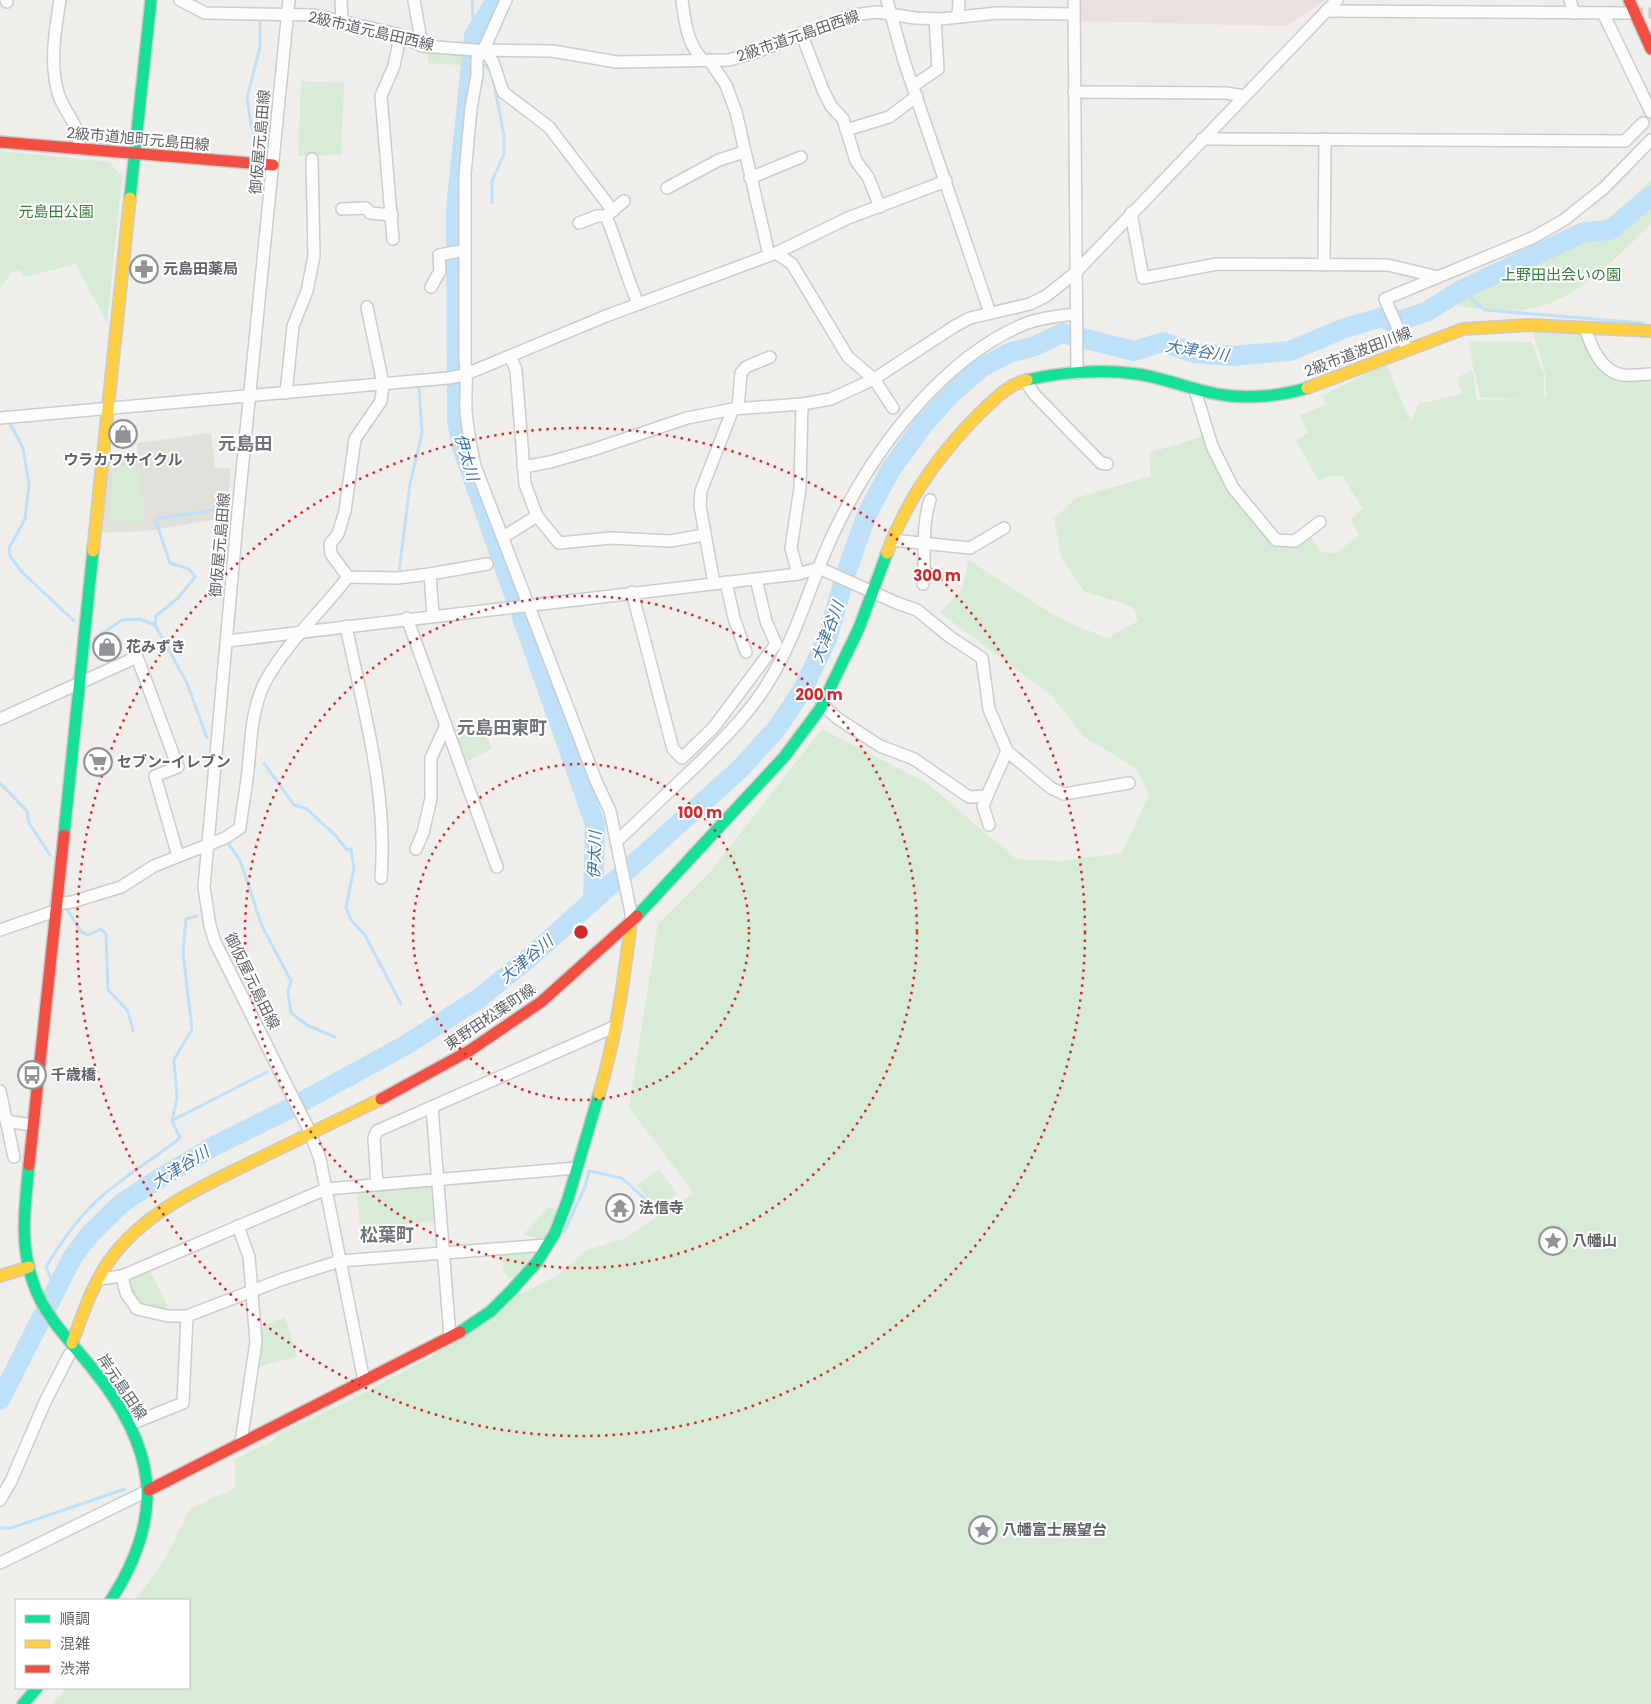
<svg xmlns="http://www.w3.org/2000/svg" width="1651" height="1704" viewBox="0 0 1651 1704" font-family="Poppins,'Noto Sans JP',sans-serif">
	<rect width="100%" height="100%" fill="#efeeea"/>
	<path fill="#e2e0da" d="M 211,433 L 215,468 L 231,468 L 226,518 L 147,531 L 101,533 L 110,455 L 137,458 L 138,443 Z"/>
	<path fill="#eae0de" d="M 1080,0 L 1325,0 L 1286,26 L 1080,21 Z"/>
	<g fill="#d8ebd6">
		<path d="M 427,48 L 464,50 L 461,65 L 428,63 Z"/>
		<path d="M 301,81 L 344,83 L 341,155 L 298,156 Z"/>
		<path d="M 0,151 L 109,162 L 122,177 L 107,323 L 76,264 L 25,277 L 20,270 L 11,273 L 0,288 Z"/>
		<path d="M 1651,180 L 1651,224 C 1615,258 1574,305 1522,310 C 1501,312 1477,308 1456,306 L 1455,299 L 1546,261 L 1598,230 Z"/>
		<path d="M 1584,330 L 1605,371 L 1621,377 L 1651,381 L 1651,1704 L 52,1704 L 67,1688 L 189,1688 L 189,1600 L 136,1600 L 168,1554 L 190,1509 L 235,1488 L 235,1459 L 271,1442 L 280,1433 L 349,1401 L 429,1358 L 513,1298 L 558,1275 L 587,1250 L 623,1239 L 694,1193 L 629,1108 L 658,924 L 710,872 L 822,729 L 927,783 L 1016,859 L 1060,861 L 1122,853 L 1149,795 L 1137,769 L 1083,736 L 1051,695 L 940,613 L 963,589 L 968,560 L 1062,620 L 1107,638 L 1138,621 L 1133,607 L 1084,591 L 1061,557 L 1054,519 L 1076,498 L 1151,476 L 1149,453 L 1207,435 L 1216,460 L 1275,544 L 1310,536 L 1321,552 L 1336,553 L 1359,536 L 1351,519 L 1363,509 L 1342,476 L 1330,476 L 1318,480 L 1296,440 L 1309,432 L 1299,416 L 1326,404 L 1322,396 L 1386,364 L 1410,420 L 1385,431 L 1412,421 L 1418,404 L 1462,394 L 1457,378 L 1472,369 L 1477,400 L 1528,399 L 1480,397 L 1468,341 L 1531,342 L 1544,375 L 1544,398 L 1546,398 L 1546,377 L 1533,333 Z"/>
		<path d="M 114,464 L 140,469 L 144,522 L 108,520 Z"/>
		<path d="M 482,720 L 492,749 L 466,762 L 454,729 Z"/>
		<path d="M 659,1169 L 677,1194 L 656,1209 L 637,1185 Z"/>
		<path d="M 434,1187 L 436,1221 L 360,1228 L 357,1191 Z"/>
		<path d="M 548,1208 L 556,1209 L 551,1227 L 544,1239 L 523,1235 Z"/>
		<path d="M 534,1249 L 529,1260 L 510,1280 L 504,1272 L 500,1251 Z"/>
		<path d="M 149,1269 L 168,1306 L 163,1309 L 140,1305 L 127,1282 Z"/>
		<path d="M 285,1317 L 297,1356 L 255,1368 L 259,1327 Z"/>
	</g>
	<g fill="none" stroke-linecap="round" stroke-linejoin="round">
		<g stroke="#bfe0f9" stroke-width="3">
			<path d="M 472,0 L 474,36"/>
			<path d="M 260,22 L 260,47 L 247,98 L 251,125 L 263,154"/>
			<path d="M 480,61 L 490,70"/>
			<path d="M 492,203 L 492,181 L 504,154 L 504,136 L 494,83"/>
			<path d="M 1461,290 L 1485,310 L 1643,323"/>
			<path d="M 8,420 L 23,448 L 29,485 L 25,519 L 9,548 L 10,556 L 22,572 L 74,621"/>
			<path d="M 399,572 L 410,484 L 422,433 L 419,388"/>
			<path d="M 155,625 L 156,616 L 178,598 L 195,577 L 189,569 L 170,563 L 155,519 L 229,508"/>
			<path d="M 94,639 L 122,620 L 140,619 L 155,625 L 187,683 L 207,738"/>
			<path d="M 264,763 L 294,805 L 307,809 L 336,836 L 347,850 L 351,849 L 354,868 L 346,907 L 351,920 L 365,935 L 401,1004"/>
			<path d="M 0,783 L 27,811 L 29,823 L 50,855"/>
			<path d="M 227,842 L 240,860 L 262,926 L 291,981 L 288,991 L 291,1013 L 307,1025 L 335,1037"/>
			<path d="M 68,911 L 81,932 L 88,935 L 101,929 L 106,934 L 108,990 L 128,1011 L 133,1031"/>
			<path d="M 173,1120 L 267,1072"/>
			<path d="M 564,1232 L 585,1187 L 589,1171 L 622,1178 L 656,1209"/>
			<path d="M 55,1287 L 46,1267 C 61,1242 78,1217 100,1198 C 125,1175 154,1159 180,1138 L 172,1121 L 177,1098 L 174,1060 L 192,1029 L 183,953 L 186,919 L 197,916"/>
			<path d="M 0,1528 L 11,1528 L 125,1489"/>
		</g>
		<g stroke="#bfe0f9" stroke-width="20">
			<path d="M 496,0 L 474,36 L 456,209 L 457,422 L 463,450 L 595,824 L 593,900"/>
			<path d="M 0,1400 L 72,1258 L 90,1234 L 122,1203 L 155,1181 L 214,1146 L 287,1110 L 404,1046 L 478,999 L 530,957 L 741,768 L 777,728 L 802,691 L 827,639 L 847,570 L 867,514 L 891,469 L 923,425 L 950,395 L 981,368 L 1009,353 L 1035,346 L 1062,333 L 1134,351 L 1163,342 L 1194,353 L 1232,356 L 1290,351 L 1345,328 L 1383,317 L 1392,323 L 1426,312 L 1461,290 L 1584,232 L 1610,230 L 1651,196"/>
		</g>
		<path stroke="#cbcbca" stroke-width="11" stroke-dasharray="11 5.5" stroke-linecap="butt" d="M 1632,13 L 1651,13"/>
		<defs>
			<g id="street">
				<path d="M 6,0 L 7,2"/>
				<path d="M 60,0 C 55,31 49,66 59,96 C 67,117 80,124 79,149"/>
				<path d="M 180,0 L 205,13 L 314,15 L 397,34 L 422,46 L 476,50 L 552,51 L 617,62 L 729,60 L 759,51 L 852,15 L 877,12 L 915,18 L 941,19 L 997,13 L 1074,14"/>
				<path d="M 289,0 L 238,511 L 204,887 L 210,926 L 215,942 L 310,1132 L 320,1159 L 364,1381"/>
				<path d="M 341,0 L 342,21"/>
				<path d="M 414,0 L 422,46"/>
				<path d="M 506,0 L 484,49 L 477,59 L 477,75 L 471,108 L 465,174 L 465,362 C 468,379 465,394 466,410 C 467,429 471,447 475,466 L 596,781 L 610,811 L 631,913 L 631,922"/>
				<path d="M 682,0 C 685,22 687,44 703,60"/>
				<path d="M 887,0 L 904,61 L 990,313"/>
				<path d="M 1074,0 L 1077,373"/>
				<path d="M 1570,0 L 1574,13"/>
				<path d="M 1326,11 L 1628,13"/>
				<path d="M 1603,13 L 1651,112"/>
				<path d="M 958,17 L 959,0"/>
				<path d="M 801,33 L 823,90 L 831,106 L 843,119 L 856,161 L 868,177 L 880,207"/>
				<path d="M 484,49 L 493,62 L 503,92 L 549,127 L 613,211"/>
				<path d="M 709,60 L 726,85 L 736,112 L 769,255"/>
				<path d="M 913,86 L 938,69 L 935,19"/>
				<path d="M 1074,92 L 1226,93 L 1244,96"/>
				<path d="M 846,130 L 889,117 L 917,96"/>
				<path d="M 1202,139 L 1625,141 L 1643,123"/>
				<path d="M 750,178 L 801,157"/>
				<path d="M 667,188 L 719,160 L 744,152"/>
				<path d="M 624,201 L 606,216 C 618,245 626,275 638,304"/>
				<path d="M 342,209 L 366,208 L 370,213 L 392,215"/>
				<path d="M 1131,213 L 1143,278 L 1217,264 L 1388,265 L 1438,277"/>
				<path d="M 579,223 L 597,216 L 606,216"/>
				<path d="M 393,239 L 381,96 L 394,66 L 400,36"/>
				<path d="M 776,253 L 792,264 L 848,357 L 874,379 L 893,408"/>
				<path d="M 1324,265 L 1325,139"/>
				<path d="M 431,287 L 440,271 L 439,255 L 465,250"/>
				<path d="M 367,307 L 383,384 L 381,401 L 355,439 L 345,511 L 338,534 L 330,544 L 331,554 L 348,577 L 397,578 L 430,574 L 433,615"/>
				<path d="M 1585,328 C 1591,346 1601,372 1623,375 C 1632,376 1642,374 1651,374"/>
				<path d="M 1407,349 L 1385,299 L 1532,238 L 1564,220 L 1604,188 L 1651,140"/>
				<path d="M 510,356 L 516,370 L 525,484 L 537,516 L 559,543 L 611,538 L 670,541 L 704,535"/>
				<path d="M 1025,381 L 1035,395 L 1101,463 L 1107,464"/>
				<path d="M 1195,390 L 1212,446 L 1233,488 L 1276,540 L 1295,541 L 1320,522"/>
				<path d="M 286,393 L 293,326 L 307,291 L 314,256 L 312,159"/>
				<path d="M 738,408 L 741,373 L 746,367 L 770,357"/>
				<path d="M 0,418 L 448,378 L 464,375 L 606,316 L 776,253 L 848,218 L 946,181"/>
				<path d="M 523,467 L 550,462 L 592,450 L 687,418 L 733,409 L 802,404 L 831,399 L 874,379 L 955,326 L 970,318 L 1030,304 L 1046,296 L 1075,273 L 1337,0"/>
				<path d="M 503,537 L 537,516"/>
				<path d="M 892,540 L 970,548 L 1004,528"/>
				<path d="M 430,574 L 487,564"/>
				<path d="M 798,574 L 791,548 L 800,488 L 802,404"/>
				<path d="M 726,582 L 734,618 L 746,652"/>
				<path d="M 714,583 L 700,506 L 701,491 L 733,409"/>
				<path d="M 923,584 C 926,555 921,528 930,500"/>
				<path d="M 632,592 L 673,749 L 682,758 L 714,727 L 776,644 L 766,621 L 756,579"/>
				<path d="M 407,618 L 497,867"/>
				<path d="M 346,626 C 363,708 388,793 381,878"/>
				<path d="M 227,641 L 798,574 L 819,568 L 897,603 L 917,610 L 950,637 L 982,658 L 989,709 L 1007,751 L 1051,788 L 1064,794 L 1129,783"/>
				<path d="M 822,704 L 837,718 L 880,746 L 914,759 L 969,797 L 987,796 L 1007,751"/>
				<path d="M 0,719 L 137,657 L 178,767 L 155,776 L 178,856"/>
				<path d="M 987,796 L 983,806 L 989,825"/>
				<path d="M 616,842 C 643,816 671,790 698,764 C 724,738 750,713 769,681 C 800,631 812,574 839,522 C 877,445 945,356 1027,323 C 1043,317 1059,316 1075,314"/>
				<path d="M 416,849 L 423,833 L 431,798 L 431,758 L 446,725"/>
				<path d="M 56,904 L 72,902 L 121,887 L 154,866 L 225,838 L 240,828 C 242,809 246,790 248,771 C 251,741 251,710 265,682 C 287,642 321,612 348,577"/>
				<path d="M 0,930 L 55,911"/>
				<path d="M 0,1091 L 14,1157"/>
				<path d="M 432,1107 L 450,1337"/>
				<path d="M 6,1121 L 32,1125"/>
				<path d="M 377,1185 L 374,1138 L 377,1131 L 616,1026"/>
				<path d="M 238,1226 L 249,1257 L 256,1342 L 241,1442"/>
				<path d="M 122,1276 L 326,1189 L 577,1168"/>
				<path d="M 99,1279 L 122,1276 L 126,1293 L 137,1309 L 168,1316 L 187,1316 L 283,1279 L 340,1261 L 547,1245"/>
				<path d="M 131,1424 L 183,1403 L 187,1316"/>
				<path d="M 0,1500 L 11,1481 L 45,1402 L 69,1355"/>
				<path d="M 0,1563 L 149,1490"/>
			</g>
			<g id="fast">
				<path d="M 130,198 L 151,0"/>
				<path d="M 1027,380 C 1061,372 1103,369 1137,374 C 1166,378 1194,391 1223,395 C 1249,399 1282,396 1307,388"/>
				<path d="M 64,835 L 93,551"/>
				<path d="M 637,916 L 785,756 L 820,709 L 859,628 L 887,553"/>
				<path d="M 29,1165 C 25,1206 19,1245 34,1285 C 45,1317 71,1342 92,1368 C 156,1447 167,1513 111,1600"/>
				<path d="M 460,1332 L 491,1311 L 511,1291 L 537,1262 L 555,1233 L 568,1199 L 599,1094"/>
				<path d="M 23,1704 L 37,1688"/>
			</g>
			<g id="slow">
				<path d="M 1307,388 L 1463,329 L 1529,325 L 1651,331"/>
				<path d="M 93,551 L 130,198"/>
				<path d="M 887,553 C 907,498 939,454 980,413 C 995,399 1007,385 1027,380"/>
				<path d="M 599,1094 C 616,1037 624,980 631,922"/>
				<path d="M 0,1276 L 29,1267"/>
				<path d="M 72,1343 C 83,1314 93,1282 112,1257 C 148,1209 206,1185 258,1159 C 299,1139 340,1119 381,1099"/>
			</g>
			<g id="jam">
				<path d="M 1629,0 L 1651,49"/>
				<path d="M 0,142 L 273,165"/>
				<path d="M 381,1099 L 469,1051 L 541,1002 L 637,916"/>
				<path d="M 29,1165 L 64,835"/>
				<path d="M 149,1490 L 460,1332"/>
			</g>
		</defs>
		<use href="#street" stroke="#cbcccc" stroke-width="14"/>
		<use href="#fast" stroke="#cacacb" stroke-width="14"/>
		<use href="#slow" stroke="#cacacb" stroke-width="14"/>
		<use href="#jam" stroke="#cacacb" stroke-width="14"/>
		<use href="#street" stroke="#fdfcfc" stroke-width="11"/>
		<use href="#fast" stroke="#16e098" stroke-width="11"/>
		<use href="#slow" stroke="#ffcf43" stroke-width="11"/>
		<use href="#jam" stroke="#f24e42" stroke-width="11"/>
	</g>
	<g fill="none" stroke="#d62828" stroke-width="2.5" stroke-dasharray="2.5 5">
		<circle cx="581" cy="932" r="168"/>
		<circle cx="581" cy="932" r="336"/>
		<circle cx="581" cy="932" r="504"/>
	</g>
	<defs>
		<symbol id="pharmacy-ring" viewBox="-11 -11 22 22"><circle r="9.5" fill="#fff" stroke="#919496" stroke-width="1.5"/><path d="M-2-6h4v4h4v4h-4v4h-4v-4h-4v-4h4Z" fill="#919496"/></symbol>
		<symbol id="shop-ring" viewBox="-11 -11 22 22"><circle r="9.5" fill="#fff" stroke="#919496" stroke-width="1.5"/><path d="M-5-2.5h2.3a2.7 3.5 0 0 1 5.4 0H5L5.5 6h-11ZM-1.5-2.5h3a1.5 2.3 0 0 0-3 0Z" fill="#919496"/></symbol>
		<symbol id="supermarket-ring" viewBox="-11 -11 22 22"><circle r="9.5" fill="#fff" stroke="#919496" stroke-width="1.5"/><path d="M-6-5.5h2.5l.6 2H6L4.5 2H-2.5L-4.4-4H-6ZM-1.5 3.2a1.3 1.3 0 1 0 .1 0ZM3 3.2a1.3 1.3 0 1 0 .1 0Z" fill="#919496"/></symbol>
		<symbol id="bus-ring" viewBox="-11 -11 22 22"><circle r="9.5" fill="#fff" stroke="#919496" stroke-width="1.5"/><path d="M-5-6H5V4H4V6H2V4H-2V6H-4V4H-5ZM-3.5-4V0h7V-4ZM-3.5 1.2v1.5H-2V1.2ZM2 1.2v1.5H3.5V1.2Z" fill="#919496"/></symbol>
		<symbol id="temple-ring" viewBox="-11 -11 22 22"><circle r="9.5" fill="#fff" stroke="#919496" stroke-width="1.5"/><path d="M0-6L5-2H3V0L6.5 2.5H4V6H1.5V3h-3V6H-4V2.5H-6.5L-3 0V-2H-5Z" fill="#919496"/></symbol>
		<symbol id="sight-ring" viewBox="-11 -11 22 22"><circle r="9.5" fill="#fff" stroke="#919496" stroke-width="1.5"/><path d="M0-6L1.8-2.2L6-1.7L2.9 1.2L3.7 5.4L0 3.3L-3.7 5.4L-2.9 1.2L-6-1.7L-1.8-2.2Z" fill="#919496"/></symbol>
	</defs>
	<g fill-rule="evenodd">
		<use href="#pharmacy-ring" x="128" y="253" width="32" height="32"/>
		<use href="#shop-ring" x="107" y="418" width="32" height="32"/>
		<use href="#shop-ring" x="91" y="631" width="32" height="32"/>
		<use href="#supermarket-ring" x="82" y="746" width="32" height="32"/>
		<use href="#bus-ring" x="16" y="1059" width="32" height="32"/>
		<use href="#temple-ring" x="604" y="1192" width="32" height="32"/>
		<use href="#sight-ring" x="1537" y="1225" width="32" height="32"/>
		<use href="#sight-ring" x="967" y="1514" width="32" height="32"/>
	</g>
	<g text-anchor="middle" stroke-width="4" stroke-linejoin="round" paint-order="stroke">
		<g font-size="15" fill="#5f6368" stroke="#fff">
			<text transform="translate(371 31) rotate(13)" y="5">2級市道元島田西線</text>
			<text transform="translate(798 36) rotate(-19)" y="5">2級市道元島田西線</text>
			<text transform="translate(138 139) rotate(5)" y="5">2級市道旭町元島田線</text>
			<text transform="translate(260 142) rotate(-85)" y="5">御仮屋元島田線</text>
			<text transform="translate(1358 352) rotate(-21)" y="5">2級市道波田川線</text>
			<text transform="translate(220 545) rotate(-85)" y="5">御仮屋元島田線</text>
			<text transform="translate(252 981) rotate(64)" y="5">御仮屋元島田線</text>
			<text transform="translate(490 1017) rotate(-34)" y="5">東野田松葉町線</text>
			<text transform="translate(122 1387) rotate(56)" y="5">岸元島田線</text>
		</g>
		<g font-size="15" fill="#348238" stroke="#fff">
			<text x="56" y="217">元島田公園</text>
			<text x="1561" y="280">上野田出会いの園</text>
		</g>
		<g font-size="15" font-weight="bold" fill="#5f6368" stroke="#fff" text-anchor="start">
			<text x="163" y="274">元島田薬局</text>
			<text x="123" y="465" text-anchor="middle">ウラカワサイクル</text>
			<text x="126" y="652">花みずき</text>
			<text x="117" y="767">セブン-イレブン</text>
			<text x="51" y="1080">千歳橋</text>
			<text x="639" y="1213">法信寺</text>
			<text x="1572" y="1246">八幡山</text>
			<text x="1002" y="1535">八幡富士展望台</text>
		</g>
		<g font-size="16" font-style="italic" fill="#4174aa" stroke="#fff">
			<text transform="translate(1197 350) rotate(9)" y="6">大津谷川</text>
			<text transform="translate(467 457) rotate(73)" y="6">伊太川</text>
			<text transform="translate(827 632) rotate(-69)" y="6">大津谷川</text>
			<text transform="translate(594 855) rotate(-88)" y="6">伊太川</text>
			<text transform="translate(526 959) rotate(-40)" y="6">大津谷川</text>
			<text transform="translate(180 1167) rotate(-32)" y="6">大津谷川</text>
		</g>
		<g font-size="18" font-weight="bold" fill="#70757a" stroke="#fff">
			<text x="245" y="450">元島田</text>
			<text x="502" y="734">元島田東町</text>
			<text x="387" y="1241">松葉町</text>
		</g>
	</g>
	<circle cx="581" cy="932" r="8" fill="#d62828" stroke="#fff" stroke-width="2.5"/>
	<g font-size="15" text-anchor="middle" font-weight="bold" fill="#d62828" stroke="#fff" stroke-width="4" stroke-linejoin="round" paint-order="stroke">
		<text x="937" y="581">300 m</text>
		<text x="819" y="700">200 m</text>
		<text x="700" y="818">100 m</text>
	</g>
	<rect x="15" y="1599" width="175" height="90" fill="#ffffff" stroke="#bfc1c3"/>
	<rect x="25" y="1615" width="25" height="8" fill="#16e098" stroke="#bfc1c3"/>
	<text x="60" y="1624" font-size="15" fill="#5f6368">順調</text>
	<rect x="25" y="1640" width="25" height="8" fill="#ffcf43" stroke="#bfc1c3"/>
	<text x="60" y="1649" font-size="15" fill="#5f6368">混雑</text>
	<rect x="25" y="1665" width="25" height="8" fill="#f24e42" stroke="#bfc1c3"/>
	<text x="60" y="1674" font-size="15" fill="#5f6368">渋滞</text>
</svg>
